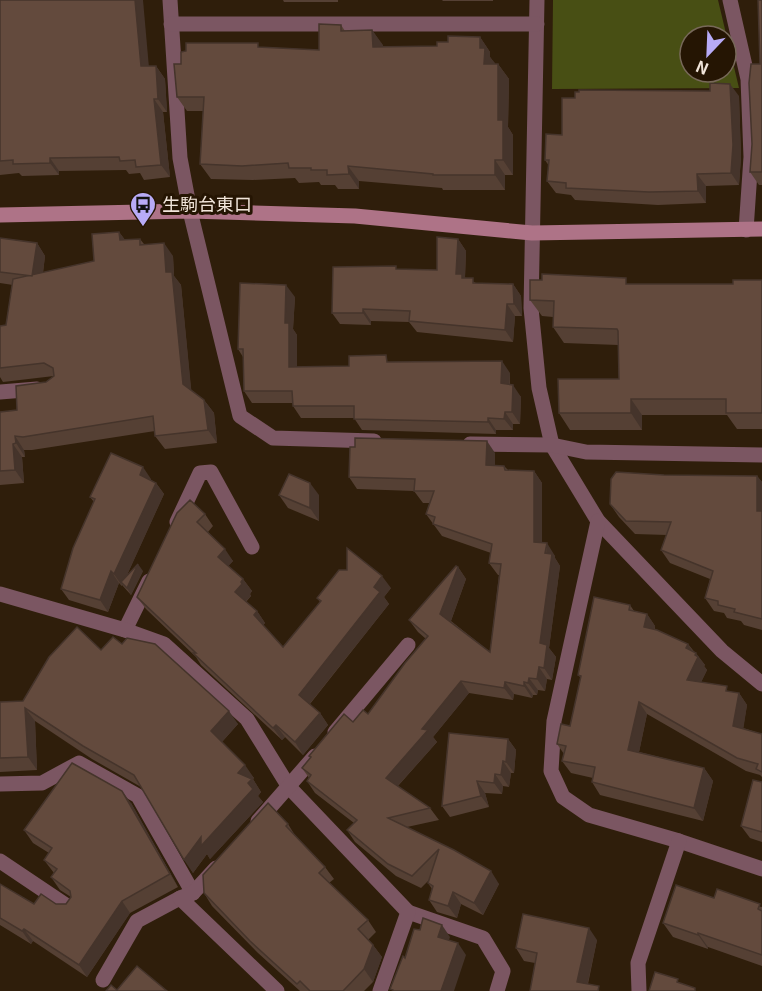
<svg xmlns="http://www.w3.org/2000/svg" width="762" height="991" viewBox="0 0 762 991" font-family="Georgia,'Noto Sans JP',serif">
	<rect width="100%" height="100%" fill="#2f1e0b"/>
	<path fill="#484f14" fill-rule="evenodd" d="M 553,0 L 718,0 L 739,88 L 552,89 ZM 690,36 L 726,36 L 726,72 L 690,72 Z"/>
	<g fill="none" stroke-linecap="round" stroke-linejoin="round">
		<g stroke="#7b5662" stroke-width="15">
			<path d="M 0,392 L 37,389"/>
			<path d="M 177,522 L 200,473 L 211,472 L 252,547"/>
			<path d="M 125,630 L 149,581"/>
			<path d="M 0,784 L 42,783 L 79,763 L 138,796 L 193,893"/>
			<path d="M 0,861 L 70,908"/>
			<path d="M 408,912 L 483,938 L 503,971 L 497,991"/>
			<path d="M 103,980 L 137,921 L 180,898"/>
		</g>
		<g stroke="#7b5662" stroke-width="15">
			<path d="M 170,0 L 180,158 L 190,211 L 240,416 L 273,438 L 374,441"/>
			<path d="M 537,0 L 531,308 L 539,388 L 552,445 L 598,521 L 722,651 L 762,684"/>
			<path d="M 730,0 L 748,79 L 751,157 L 746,230"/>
			<path d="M 171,24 L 537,24"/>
			<path d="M 470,444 L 552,445 L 586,452 L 762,455"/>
			<path d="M 598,521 L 554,721 L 551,771 L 563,797 L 589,815 L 679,841 L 762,869"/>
			<path d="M 0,594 L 125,630 L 164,644 L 247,719 L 289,787 L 408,912 L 380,991"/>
			<path d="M 335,732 L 408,645"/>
			<path d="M 258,821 L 315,756"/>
			<path d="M 216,868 L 193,893 L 180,898 L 277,991"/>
			<path d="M 639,991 L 638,963 L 679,841"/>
		</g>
		<path stroke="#ae7387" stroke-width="15" d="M 0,215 L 190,211 L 355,216 L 532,233 L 762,229"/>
	</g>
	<g fill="#554034">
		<path d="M 0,0 L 149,66 L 156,66 L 165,79 L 167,112 L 163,112 L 170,177 L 144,180 L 140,173 L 129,174 L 126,170 L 59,171 L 59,175 L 22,176 L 19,173 L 0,175 Z"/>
		<path d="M 283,0 L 338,0 L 338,2 L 284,2 Z"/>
		<path d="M 442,0 L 493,0 L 493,1 L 443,1 Z"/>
		<path d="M 762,0 L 762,185 L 759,185 L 750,172 L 760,64 Z"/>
		<path d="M 341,25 L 345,31 L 372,30 L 383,46 L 437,46 L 448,42 L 480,37 L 490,52 L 490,57 L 495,64 L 498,64 L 509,79 L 508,127 L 513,135 L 513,175 L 505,175 L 505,190 L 443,190 L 442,188 L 359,181 L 359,189 L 338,189 L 335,185 L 321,185 L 319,182 L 299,183 L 295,178 L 253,180 L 211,179 L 200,164 L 203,111 L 187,111 L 177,97 L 181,64 L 261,47 L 319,50 Z"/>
		<path d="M 739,96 L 741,157 L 739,185 L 706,186 L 706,203 L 658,205 L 575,200 L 571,195 L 556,193 L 547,181 L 549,166 L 545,160 L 562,135 Z"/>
		<path d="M 119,232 L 125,240 L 140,239 L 144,244 L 173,256 L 174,276 L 181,285 L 191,390 L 204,400 L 214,413 L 217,443 L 165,449 L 155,436 L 155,431 L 32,450 L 24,450 L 25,457 L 22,457 L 24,483 L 0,485 L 0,412 L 17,410 L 54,376 L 3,382 L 0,377 L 0,326 L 6,325 L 13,285 L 0,283 L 0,238 L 37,243 L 45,256 L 43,273 L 94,261 Z"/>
		<path d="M 458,239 L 466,251 L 465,278 L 476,283 L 513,284 L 521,296 L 522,316 L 515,316 L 513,342 L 417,332 L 409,322 L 371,321 L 371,325 L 340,324 L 332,313 L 398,269 L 437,270 Z"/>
		<path d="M 762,280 L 762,429 L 737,429 L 727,415 L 642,415 L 642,430 L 570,430 L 559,413 L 619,379 L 618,345 L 564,343 L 553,327 L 553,317 L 542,316 L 530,300 L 630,284 L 733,284 Z"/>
		<path d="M 295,297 L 293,329 L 297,335 L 297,367 L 349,366 L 391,362 L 510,373 L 510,385 L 521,397 L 520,424 L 513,424 L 513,430 L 496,430 L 496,434 L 362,430 L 354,418 L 301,418 L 293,406 L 293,403 L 252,403 L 244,391 L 243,357 L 238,349 Z"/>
		<path d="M 495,453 L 495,466 L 504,466 L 508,470 L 534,471 L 542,483 L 542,543 L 555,556 L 555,558 L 560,566 L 549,648 L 556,657 L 552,680 L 547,679 L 545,691 L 538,690 L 537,695 L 533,695 L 532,698 L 514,694 L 513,700 L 469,693 L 433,737 L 437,742 L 398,786 L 430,808 L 439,820 L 407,827 L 499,884 L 483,915 L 461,904 L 457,918 L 437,912 L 429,900 L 432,889 L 428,883 L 430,879 L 421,888 L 396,876 L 355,842 L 347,830 L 354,823 L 315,793 L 307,781 L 309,778 L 302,768 L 353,722 L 368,714 L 426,639 L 418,632 L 409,620 L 458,567 L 466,579 L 451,621 L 490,652 L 499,575 L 498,575 L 489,563 L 491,553 L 442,536 L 426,514 L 430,503 L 423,503 L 414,491 L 357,489 L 349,477 Z"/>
		<path d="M 664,475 L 757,476 L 762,482 L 762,630 L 744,625 L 741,621 L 727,618 L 724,613 L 714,611 L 705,598 L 710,579 L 670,563 L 661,550 L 667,535 L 635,534 L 619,517 L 610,504 Z"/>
		<path d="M 151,479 L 151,480 L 156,483 L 164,494 L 126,577 L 143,571 L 131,595 L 122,585 L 122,586 L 119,583 L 108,612 L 69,600 L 61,589 L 94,502 L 90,497 Z"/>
		<path d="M 279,495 L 319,495 L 319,521 L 288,508 Z"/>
		<path d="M 177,513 L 205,514 L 213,526 L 208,532 L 233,561 L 228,566 L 243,579 L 252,591 L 250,594 L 251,596 L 246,602 L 257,611 L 265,623 L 263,625 L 283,647 L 320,602 L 317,598 L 391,588 L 384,597 L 389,604 L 310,704 L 320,713 L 328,725 L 303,755 L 285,737 L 282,740 L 201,665 L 196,657 L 146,609 L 137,597 Z"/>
		<path d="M 630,605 L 634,611 L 647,614 L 655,626 L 655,630 L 688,644 L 705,665 L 704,666 L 707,670 L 701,682 L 731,692 L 739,693 L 747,705 L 743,728 L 762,734 L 762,777 L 760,775 L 746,771 L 647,714 L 639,752 L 704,768 L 713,781 L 703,821 L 600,795 L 592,782 L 593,778 L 571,773 L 562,761 L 564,754 L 557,744 L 570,726 L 581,678 L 578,675 Z"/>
		<path d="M 122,644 L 238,724 L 222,742 L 254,778 L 253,779 L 261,792 L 258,796 L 263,802 L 210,859 L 207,854 L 193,873 L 141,787 L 92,759 L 35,721 L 37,770 L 0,772 L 0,702 L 23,701 L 101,650 Z"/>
		<path d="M 508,739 L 516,750 L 514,773 L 511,773 L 509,787 L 503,786 L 502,794 L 485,793 L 489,807 L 450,817 L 442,806 Z"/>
		<path d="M 762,782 L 762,842 L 750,838 L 741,826 Z"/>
		<path d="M 131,803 L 178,887 L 130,913 L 87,977 L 33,941 L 31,944 L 0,925 L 0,884 L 34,904 L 66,904 L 71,897 L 60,890 L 51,877 L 54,873 L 44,860 L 49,853 L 33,843 L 24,830 Z"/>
		<path d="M 288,824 L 296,837 L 325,867 L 334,879 L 329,883 L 368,920 L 376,932 L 368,940 L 373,945 L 382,957 L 373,982 L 364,991 L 300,991 L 258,953 L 212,906 L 204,893 Z"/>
		<path d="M 714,898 L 762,907 L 762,966 L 708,947 L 708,949 L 673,937 L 663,923 Z"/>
		<path d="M 597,940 L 588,984 L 602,991 L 535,963 L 524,961 L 516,948 Z"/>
	</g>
	<g fill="#45342b">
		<path d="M 135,0 L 143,0 L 150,79 L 141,66 Z"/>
		<path d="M 372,30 L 383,45 L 383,61 L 373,47 Z"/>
		<path d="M 480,37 L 490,52 L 490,57 L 495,63 L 494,78 L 484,64 L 480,48 Z"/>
		<path d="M 498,64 L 509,79 L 508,127 L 513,135 L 513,175 L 503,160 L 498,120 Z"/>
		<path d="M 156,66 L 165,79 L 167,112 L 158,99 Z"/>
		<path d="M 730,84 L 739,96 L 741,157 L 739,185 L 731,173 Z"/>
		<path d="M 154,99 L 163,112 L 170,177 L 161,165 Z"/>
		<path d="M 50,158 L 59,171 L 59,175 L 50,163 Z"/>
		<path d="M 495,160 L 505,175 L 505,190 L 495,175 Z"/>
		<path d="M 348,166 L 359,181 L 359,189 L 349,174 Z"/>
		<path d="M 697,174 L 706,186 L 706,203 L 698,191 Z"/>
		<path d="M 119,232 L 129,245 L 120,240 Z"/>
		<path d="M 458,239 L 466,251 L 465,277 L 470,286 L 456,274 Z"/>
		<path d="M 37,243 L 45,256 L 41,288 L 32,276 Z"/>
		<path d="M 164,243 L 173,256 L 174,276 L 181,285 L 192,397 L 183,384 L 166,272 Z"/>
		<path d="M 513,284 L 521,296 L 522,316 L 514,304 Z"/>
		<path d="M 286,285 L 295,297 L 293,329 L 297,335 L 297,379 L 289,367 L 285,323 Z"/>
		<path d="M 507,304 L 515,316 L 513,342 L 505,330 Z"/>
		<path d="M 363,309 L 371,321 L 371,325 L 363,313 Z"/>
		<path d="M 502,361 L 510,373 L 509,395 L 501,383 Z"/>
		<path d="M 513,385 L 521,397 L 520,424 L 512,412 Z"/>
		<path d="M 631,399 L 642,415 L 642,430 L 631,413 Z"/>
		<path d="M 204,400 L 214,413 L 217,443 L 208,430 Z"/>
		<path d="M 505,412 L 513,424 L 513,430 L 504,419 Z"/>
		<path d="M 488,418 L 496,430 L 496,434 L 488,422 Z"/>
		<path d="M 15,436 L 24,450 L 25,457 L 16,443 Z"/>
		<path d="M 487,441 L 495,453 L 495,478 L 486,465 Z"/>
		<path d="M 13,444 L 22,457 L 24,483 L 15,470 Z"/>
		<path d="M 143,467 L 151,479 L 148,487 L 140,475 Z"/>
		<path d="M 534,471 L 542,483 L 542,554 L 534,542 Z"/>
		<path d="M 757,476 L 762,482 L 762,518 L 757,511 Z"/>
		<path d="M 156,483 L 164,494 L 123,584 L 121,582 L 122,586 L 114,574 Z"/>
		<path d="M 310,483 L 319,495 L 319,521 L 310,508 Z"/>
		<path d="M 547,543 L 555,556 L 555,558 L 560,566 L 549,648 L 556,657 L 552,680 L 544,668 L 540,643 Z"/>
		<path d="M 225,549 L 233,561 L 226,569 L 218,557 Z"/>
		<path d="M 138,564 L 143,571 L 131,595 L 127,588 Z"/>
		<path d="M 458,567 L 466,579 L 449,626 L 440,614 Z"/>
		<path d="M 111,571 L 119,583 L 108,612 L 100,600 Z"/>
		<path d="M 382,576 L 391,588 L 384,597 L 389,604 L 307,707 L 299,695 L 374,587 Z"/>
		<path d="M 243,579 L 252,591 L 250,594 L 251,596 L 243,604 L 235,592 Z"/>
		<path d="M 257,611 L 265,623 L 262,627 L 254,615 Z"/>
		<path d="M 647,614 L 655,626 L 653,640 L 644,627 Z"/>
		<path d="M 688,644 L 695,655 L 696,653 L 705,665 L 704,666 L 707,670 L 696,693 L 687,680 L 686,648 Z"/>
		<path d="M 539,667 L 547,679 L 545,691 L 537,679 Z"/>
		<path d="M 529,678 L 538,690 L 537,695 L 528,683 Z"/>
		<path d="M 461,681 L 469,693 L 433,737 L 437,742 L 394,790 L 386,778 L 422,729 Z"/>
		<path d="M 505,682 L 514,694 L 513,700 L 504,688 Z"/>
		<path d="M 524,682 L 533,695 L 532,698 L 524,686 Z"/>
		<path d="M 739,693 L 747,705 L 742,738 L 733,726 Z"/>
		<path d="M 639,702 L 647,714 L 637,762 L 628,750 Z"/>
		<path d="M 25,708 L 35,721 L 37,770 L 28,757 Z"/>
		<path d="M 229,711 L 238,724 L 220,744 L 211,731 Z"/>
		<path d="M 320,713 L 328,725 L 303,755 L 295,742 Z"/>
		<path d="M 276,725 L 285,737 L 282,740 L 273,728 Z"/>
		<path d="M 508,739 L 516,750 L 514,773 L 506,762 Z"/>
		<path d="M 503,761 L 511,773 L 509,787 L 501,775 Z"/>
		<path d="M 245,765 L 254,778 L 253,779 L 261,792 L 258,796 L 263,802 L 210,859 L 207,854 L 193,873 L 184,860 L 238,773 Z"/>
		<path d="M 704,768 L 713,781 L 703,821 L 694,808 Z"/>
		<path d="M 495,774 L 503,786 L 502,794 L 494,783 Z"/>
		<path d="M 477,781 L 485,793 L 489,807 L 481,796 Z"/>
		<path d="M 122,791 L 131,803 L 178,887 L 170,874 Z"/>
		<path d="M 491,871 L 499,884 L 483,915 L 474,903 Z"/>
		<path d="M 453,892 L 461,904 L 457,918 L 448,906 Z"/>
		<path d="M 122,901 L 130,913 L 87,977 L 79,965 Z"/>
		<path d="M 442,925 L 450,937 L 446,949 L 438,937 Z"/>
		<path d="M 589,928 L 597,940 L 586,991 L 577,982 Z"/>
		<path d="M 24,929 L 33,941 L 31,944 L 22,931 Z"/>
		<path d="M 698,933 L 708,947 L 708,949 L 698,935 Z"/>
		<path d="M 458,943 L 466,955 L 454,991 L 441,991 Z"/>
		<path d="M 373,945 L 382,957 L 373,982 L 364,969 Z"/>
	</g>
	<g fill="#634a3d" stroke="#45342b" stroke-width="1.5">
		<path d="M 0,0 L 135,0 L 141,66 L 156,66 L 158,99 L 154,99 L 161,165 L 136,167 L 135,160 L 120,161 L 119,157 L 50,158 L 50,163 L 13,164 L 13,160 L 0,161 Z"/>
		<path d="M 758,0 L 762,0 L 762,172 L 750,172 L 752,144 L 749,83 L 751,64 L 760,64 Z"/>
		<path d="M 319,24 L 341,25 L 341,31 L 372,30 L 373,47 L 437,46 L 437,42 L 448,42 L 448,36 L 480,37 L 480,48 L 485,48 L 484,64 L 498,64 L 498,120 L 503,120 L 503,160 L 495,160 L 495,175 L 433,175 L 433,174 L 348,166 L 349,174 L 327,175 L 327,170 L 311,170 L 311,168 L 289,168 L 288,163 L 242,166 L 200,164 L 204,97 L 177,97 L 174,64 L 181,64 L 181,52 L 186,51 L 186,43 L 258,43 L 258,47 L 319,50 Z"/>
		<path d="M 710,83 L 730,84 L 733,145 L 731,173 L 697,174 L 698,191 L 649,192 L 566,188 L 566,183 L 547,181 L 549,160 L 545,160 L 546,134 L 562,135 L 562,98 L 575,98 L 575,92 L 579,92 L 579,90 L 710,91 Z"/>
		<path d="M 119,232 L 120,240 L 140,239 L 140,245 L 164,243 L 166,272 L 172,272 L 183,384 L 204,400 L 208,430 L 155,436 L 153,416 L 23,437 L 15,436 L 16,443 L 13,444 L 15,470 L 0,471 L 0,412 L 17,410 L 16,386 L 46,382 L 54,376 L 53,368 L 44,363 L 0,368 L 0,326 L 6,325 L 13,279 L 94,261 L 92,234 Z"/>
		<path d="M 437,237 L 458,239 L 456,274 L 462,274 L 462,278 L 473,278 L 473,283 L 513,284 L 514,304 L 507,304 L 505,330 L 409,321 L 410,311 L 363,309 L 363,313 L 332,313 L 333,267 L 396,266 L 396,269 L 437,270 Z"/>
		<path d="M 0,238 L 37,243 L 32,276 L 0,272 Z"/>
		<path d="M 542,274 L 626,278 L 626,284 L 733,284 L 733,280 L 762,280 L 762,413 L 726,413 L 726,399 L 631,399 L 631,413 L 559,413 L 558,379 L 619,379 L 618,331 L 617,329 L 553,327 L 554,301 L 530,300 L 530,280 L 542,280 Z"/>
		<path d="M 240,283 L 286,285 L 285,323 L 289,323 L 289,367 L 349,366 L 349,356 L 386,355 L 387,362 L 502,361 L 501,383 L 513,385 L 512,412 L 505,412 L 504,419 L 488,418 L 488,422 L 354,419 L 354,406 L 293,406 L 292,391 L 244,391 L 243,349 L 238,349 Z"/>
		<path d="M 355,438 L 487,441 L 486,465 L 504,466 L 505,470 L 534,471 L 534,542 L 547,543 L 545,553 L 552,554 L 540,643 L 547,645 L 544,668 L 539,667 L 537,679 L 529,678 L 528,683 L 524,682 L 524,686 L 505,682 L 504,688 L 461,681 L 422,729 L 428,730 L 386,778 L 430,808 L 388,818 L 454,850 L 491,871 L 474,903 L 453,892 L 448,906 L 429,900 L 433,886 L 428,883 L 439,849 L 412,876 L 388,864 L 347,830 L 357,820 L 307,781 L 311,775 L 302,768 L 311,757 L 309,756 L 344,714 L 353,722 L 363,710 L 368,714 L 405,663 L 428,636 L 409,620 L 456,566 L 458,567 L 440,614 L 490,652 L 501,564 L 489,563 L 492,544 L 433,524 L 435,517 L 426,514 L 434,491 L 414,491 L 415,479 L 349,477 L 350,447 L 355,447 Z"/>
		<path d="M 111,453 L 143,467 L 140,475 L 156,483 L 114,574 L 111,571 L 100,600 L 61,589 L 73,548 L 95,499 L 90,497 Z"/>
		<path d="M 616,472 L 664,475 L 757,476 L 757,511 L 762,511 L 762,619 L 734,612 L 735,609 L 718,605 L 718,601 L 705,598 L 713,571 L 661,550 L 671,522 L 626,521 L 610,504 L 611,479 Z"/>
		<path d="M 289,474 L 310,483 L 310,508 L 279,495 Z"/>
		<path d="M 190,500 L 205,514 L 197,522 L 225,549 L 218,557 L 243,579 L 241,582 L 242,584 L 235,592 L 257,611 L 254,615 L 283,647 L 321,601 L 317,598 L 339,570 L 347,570 L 347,548 L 382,576 L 374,587 L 380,592 L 299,695 L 320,713 L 295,742 L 276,725 L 273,728 L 193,653 L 196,653 L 137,597 L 177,513 Z"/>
		<path d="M 138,564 L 127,588 L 121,582 Z"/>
		<path d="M 594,597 L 630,605 L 629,610 L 647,614 L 644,627 L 657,630 L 688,644 L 686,648 L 696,653 L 695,655 L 698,657 L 687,680 L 727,686 L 726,691 L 739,693 L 733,726 L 762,734 L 762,772 L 756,769 L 758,764 L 737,758 L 639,702 L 628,750 L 704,768 L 694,808 L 592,782 L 595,767 L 562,761 L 566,746 L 557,744 L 561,724 L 570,726 L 581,676 L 578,675 Z"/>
		<path d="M 77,627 L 101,650 L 113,637 L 122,644 L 127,638 L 155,644 L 229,711 L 211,731 L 245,765 L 238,773 L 252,779 L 248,783 L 253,789 L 201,846 L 201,837 L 184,860 L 134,775 L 83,746 L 25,708 L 28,757 L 0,758 L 0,702 L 23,701 L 49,657 Z"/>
		<path d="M 449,733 L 508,739 L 506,762 L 503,761 L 501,775 L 495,774 L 494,783 L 477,781 L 481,796 L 442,806 Z"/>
		<path d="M 72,763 L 122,791 L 170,874 L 122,901 L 79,965 L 24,929 L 22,931 L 0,918 L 0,884 L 34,904 L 41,894 L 56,904 L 66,904 L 71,897 L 70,891 L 51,877 L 57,869 L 44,860 L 52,848 L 24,830 Z"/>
		<path d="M 753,780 L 762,782 L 762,832 L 741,826 Z"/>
		<path d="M 268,803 L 288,824 L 286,826 L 325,867 L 319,873 L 368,920 L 358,929 L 373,945 L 364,969 L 343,991 L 310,991 L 300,981 L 297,984 L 250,941 L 204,893 L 203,875 Z"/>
		<path d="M 676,885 L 714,898 L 717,889 L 760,904 L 758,909 L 762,911 L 762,955 L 698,933 L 698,935 L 663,923 Z"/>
		<path d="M 523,914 L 589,928 L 577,982 L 599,986 L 598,991 L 530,991 L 537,953 L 516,948 Z"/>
		<path d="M 423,918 L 442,925 L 438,937 L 458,943 L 441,991 L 393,991 L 393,990 L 390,989 L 403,956 L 405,958 L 414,929 L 420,930 Z"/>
		<path d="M 137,966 L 167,991 L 106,991 L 111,985 L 117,990 Z"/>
		<path d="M 655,972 L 678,979 L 677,982 L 695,988 L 695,991 L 649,991 Z"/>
	</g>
	<defs>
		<symbol id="bus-pin" viewBox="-11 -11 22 30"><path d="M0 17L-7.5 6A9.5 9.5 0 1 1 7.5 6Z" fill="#b8abf7" stroke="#251503"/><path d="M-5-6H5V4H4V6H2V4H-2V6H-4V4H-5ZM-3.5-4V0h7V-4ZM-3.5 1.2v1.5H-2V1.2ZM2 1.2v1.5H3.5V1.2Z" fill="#111"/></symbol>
	</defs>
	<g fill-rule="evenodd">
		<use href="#bus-pin" x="128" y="190" width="30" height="40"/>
	</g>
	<g text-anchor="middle" stroke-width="6" stroke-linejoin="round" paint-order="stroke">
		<g font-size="18" fill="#f1e5da" stroke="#251503" text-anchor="start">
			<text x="162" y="211">生駒台東口</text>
		</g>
	</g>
	<g transform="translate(708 54) rotate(203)"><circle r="28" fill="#251503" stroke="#776859" stroke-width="1.5"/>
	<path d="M0-4.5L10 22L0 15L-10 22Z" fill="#b8abf7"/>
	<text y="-9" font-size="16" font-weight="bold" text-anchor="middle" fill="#f1e5da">N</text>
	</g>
</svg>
